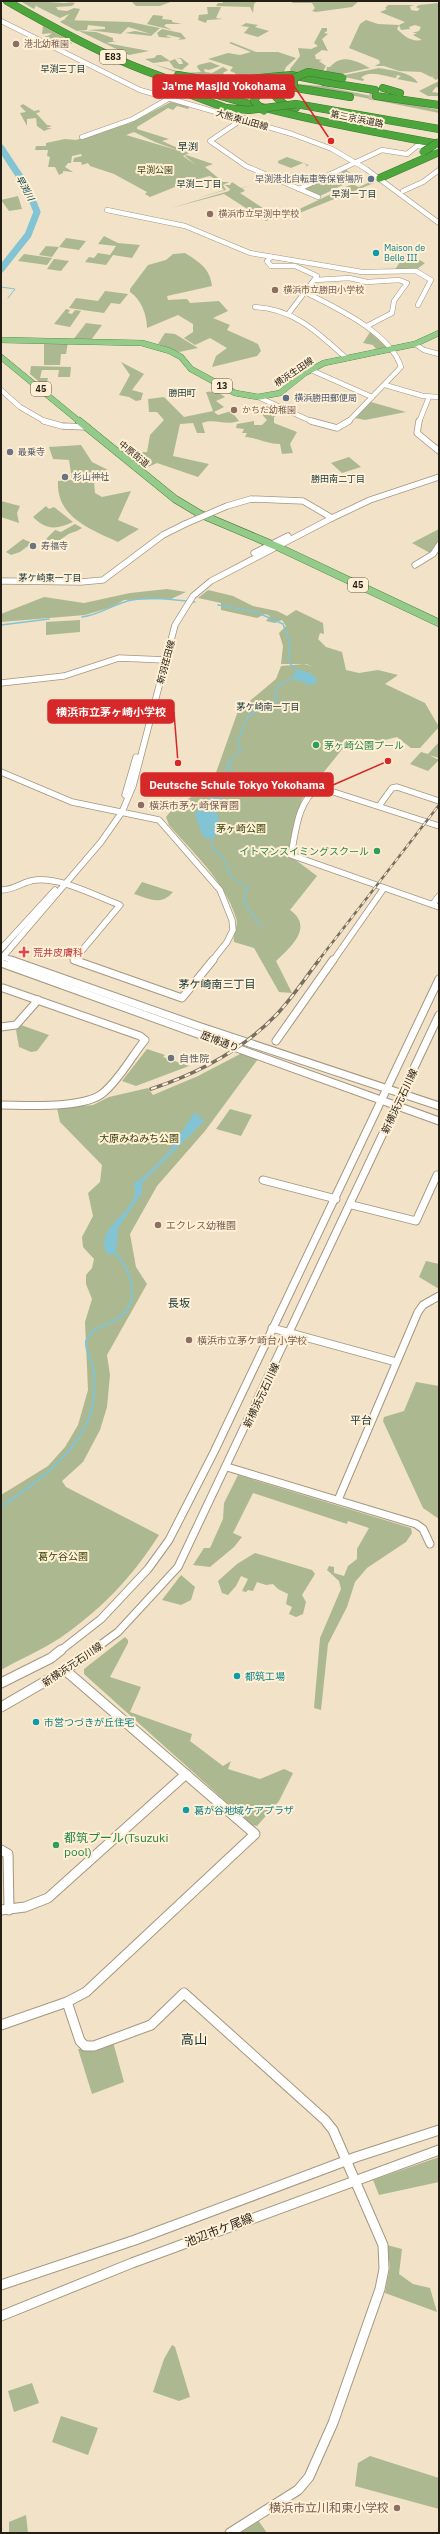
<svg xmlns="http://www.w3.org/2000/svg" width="440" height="2534" viewBox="0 0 440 2534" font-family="'IBM Plex Sans','Noto Sans JP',sans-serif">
	<rect width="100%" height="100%" fill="#f1e2c8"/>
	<g fill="#acb990" fill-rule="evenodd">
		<path d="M 20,1 C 35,1 48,2 63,3 C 68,3 70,2 75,3 L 72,6 L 56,7 L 58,10 L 67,11 L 74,8 L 80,9 L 74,21 L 64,20 L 69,14 L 60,18 L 36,6 L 38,2 L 34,9 Z"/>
		<path d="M 131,1 L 136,2 L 173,1 L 160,6 L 136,6 Z"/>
		<path d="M 222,1 L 257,1 L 254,4 L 253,13 L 250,7 L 216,6 L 218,3 L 223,3 Z"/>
		<path d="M 293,1 L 359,1 L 352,7 L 316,12 L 312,11 L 315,8 L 312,3 L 292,3 Z"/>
		<path d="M 439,3 L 439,78 L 436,80 L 432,77 L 435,75 L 431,77 L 421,72 L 399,71 L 384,66 L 375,66 L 380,63 L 379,60 L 349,48 L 360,24 L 366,20 L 378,24 L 399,25 L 397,29 C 404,36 411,42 422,40 L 413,35 L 417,33 L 412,33 L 419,31 L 421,27 L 415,25 L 409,27 L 410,29 L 401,30 L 399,25 L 405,22 L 380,12 L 387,9 L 385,8 L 388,5 L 415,5 L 410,6 L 411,10 L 417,11 L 420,9 L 416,7 L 419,5 Z"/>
		<path d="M 207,7 L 221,7 L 216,18 L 223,19 L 207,20 L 206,23 L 198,20 L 199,15 L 208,14 Z"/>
		<path d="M 153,15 L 163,16 L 162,19 L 172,20 L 172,22 L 182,24 L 166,24 L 164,26 L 172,30 L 147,24 Z"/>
		<path d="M 63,20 L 130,22 L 160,28 L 151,36 L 125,33 L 135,31 L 151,34 L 128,27 L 121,34 L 88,30 L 105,29 L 105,27 L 88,25 L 87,30 L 77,31 L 60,22 Z"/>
		<path d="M 246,23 L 258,25 L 255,27 L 269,31 L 258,37 L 244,33 L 249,27 L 241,26 Z"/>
		<path d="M 43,26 L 70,41 L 72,44 L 44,39 L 47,37 L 44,36 L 48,36 L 52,33 L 42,34 Z"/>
		<path d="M 322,28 L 327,28 L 327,31 L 324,33 L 328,34 L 322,39 L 328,51 L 322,50 L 315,55 L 316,59 L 322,60 L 319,61 L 326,66 L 323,71 L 326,72 L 327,67 L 330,67 C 342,53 356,61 370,68 L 337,75 L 291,72 L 290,69 L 300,56 L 298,48 L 311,49 L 318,46 L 314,43 Z"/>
		<path d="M 162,29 L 181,33 L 186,39 L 178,40 L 181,38 L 168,35 L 166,36 L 172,38 L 159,37 L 157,33 Z"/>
		<path d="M 79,31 L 96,32 L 113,38 L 113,41 L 117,41 L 106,43 L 149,51 L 129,55 Z"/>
		<path d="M 231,42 L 256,52 L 278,52 L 296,58 L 286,67 L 284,72 L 233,81 L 181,74 L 153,64 L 184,73 L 201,72 L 197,67 L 198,65 L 210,62 L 220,66 L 209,70 L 204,69 L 205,72 L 212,73 L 223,67 L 228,70 L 223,73 L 226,78 L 236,76 L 235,73 L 230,71 L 233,67 L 208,59 L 228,53 L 240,55 L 251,52 L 229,43 Z"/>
		<path d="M 157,55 L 161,55 L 170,61 L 175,59 L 179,64 L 183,64 L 181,59 L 176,59 L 181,58 L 189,64 L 182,70 L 174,68 L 169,61 L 153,63 L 145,59 L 154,58 Z"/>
		<path d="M 379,68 C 390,70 412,72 418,83 L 397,79 L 401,76 L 397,75 L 396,78 C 386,77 369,69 361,78 L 364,79 L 363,81 L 340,76 Z"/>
		<path d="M 439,81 L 439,88 L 436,87 L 432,92 L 439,93 L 439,96 L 428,96 L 419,91 Z"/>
		<path d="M 296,84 L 323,86 L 439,110 L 439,113 Z"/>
		<path d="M 171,102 L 190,106 L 188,109 L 177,106 L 173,110 L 168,108 L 137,127 L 137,129 L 169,139 L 162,141 L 189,153 L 183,156 L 196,165 L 185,156 L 186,155 L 213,164 L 205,167 L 223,182 L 229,182 L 223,185 L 226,190 L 198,198 L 224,190 L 219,184 L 221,183 L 210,176 L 190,181 L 150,197 L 145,194 L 147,192 L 114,174 L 90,166 L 88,163 L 82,165 L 81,162 L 73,162 L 74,158 L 82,156 L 81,154 L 72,156 L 71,163 L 68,163 L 65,167 L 73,172 L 63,171 L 63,173 L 59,175 L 55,167 L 48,167 L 50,157 L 47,156 L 48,150 L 35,150 L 36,146 L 46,146 L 46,143 L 65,139 L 76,140 L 130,123 ZM 134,132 L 155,142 L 180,151 L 126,135 Z"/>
		<path d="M 23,104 L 34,111 L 39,110 L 40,112 L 36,113 L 47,125 L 52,126 L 46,128 L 52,128 L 44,131 L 37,126 L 36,118 L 27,119 L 27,126 L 20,113 L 26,112 L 20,106 Z"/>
		<path d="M 287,157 L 309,165 L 305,167 L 307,165 L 303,163 L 291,168 L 278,163 L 278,161 Z"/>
		<path d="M 345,169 L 357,178 L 320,196 L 304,189 Z"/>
		<path d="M 232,182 L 241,188 L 256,184 L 242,188 L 245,191 L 240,193 L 266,210 L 270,208 L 268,211 L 279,215 L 266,221 L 224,194 L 171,208 L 229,191 L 230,189 L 225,185 L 230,185 Z"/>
		<path d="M 370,182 L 374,183 L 292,216 L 289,214 L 352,184 L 359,187 Z"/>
		<path d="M 18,196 L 22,209 L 9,211 L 1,200 Z"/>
		<path d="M 104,236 L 118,243 L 140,245 L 132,258 L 113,255 L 106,265 L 85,262 L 89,257 L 94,258 L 98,253 L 110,255 L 116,246 L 98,244 Z"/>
		<path d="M 66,238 L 86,241 L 79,250 L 59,247 L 52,257 L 39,255 L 46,246 L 59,247 Z"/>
		<path d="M 185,253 C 199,262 210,268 212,286 L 167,296 L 168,300 L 187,299 L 190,303 L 219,301 L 228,311 L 213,318 L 230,325 L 227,330 L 258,344 L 261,351 L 257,356 L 212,367 L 216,356 L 227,348 L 210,338 L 195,345 L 184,338 L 193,332 L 193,324 L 178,315 L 147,328 C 147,315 141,299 130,292 L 130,289 L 148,265 L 166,260 L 173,254 Z"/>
		<path d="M 406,253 L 425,263 L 416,270 L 394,271 Z"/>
		<path d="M 24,254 L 52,258 L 47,265 L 18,261 Z"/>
		<path d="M 54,259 L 55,259 L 69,261 L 61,271 L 47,269 Z"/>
		<path d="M 105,291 L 128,294 L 120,304 L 111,303 L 104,313 L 69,308 L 76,298 L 98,301 Z"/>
		<path d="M 66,309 L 70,310 L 68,313 L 72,314 L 75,310 L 81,311 L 70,327 L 54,324 Z"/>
		<path d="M 86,323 L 102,325 L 91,340 L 73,340 Z"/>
		<path d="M 370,332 L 386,347 L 376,349 L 373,345 L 363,343 Z"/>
		<path d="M 165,333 L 175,334 L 198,348 L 179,352 L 158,344 Z"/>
		<path d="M 44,342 L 68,342 L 66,354 L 61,354 L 60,365 L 44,365 Z"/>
		<path d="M 121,362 L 144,374 L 132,390 L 143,393 L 141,400 L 136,401 L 129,397 L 119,395 L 130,375 Z"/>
		<path d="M 31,366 L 71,367 L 70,377 L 58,377 L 59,370 L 42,370 L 40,378 L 48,378 L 46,385 L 43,385 L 30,374 Z"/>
		<path d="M 216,391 L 225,397 L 216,401 L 224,407 L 214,412 L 218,415 L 231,411 L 239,421 C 225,426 215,418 202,423 L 205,433 L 197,433 L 193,423 L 180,424 L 173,456 L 209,464 L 198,477 L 157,463 L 148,467 L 130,453 L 147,452 L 150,435 L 164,420 L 157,412 L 149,412 L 148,399 L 164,397 L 184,417 L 213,411 L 206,392 Z"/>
		<path d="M 371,402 L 406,412 L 365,420 L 355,418 Z"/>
		<path d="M 256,408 L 279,414 L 274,417 L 274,423 L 297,432 L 290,444 L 293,453 L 282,454 L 280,444 C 267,444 258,438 245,437 L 247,433 L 242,433 L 244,429 L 236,428 L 237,424 L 254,421 L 254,425 L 262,425 L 267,420 Z"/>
		<path d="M 81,445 L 92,462 L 108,470 L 103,481 L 94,482 L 95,493 L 102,497 L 131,491 L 118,520 L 139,529 L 118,542 C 90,529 56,517 58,481 L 72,480 L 69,460 L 53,459 L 49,447 Z"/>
		<path d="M 349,457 L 361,467 L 342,473 L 331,463 Z"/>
		<path d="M 1,501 L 20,506 L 17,513 L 19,523 L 1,517 Z"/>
		<path d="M 46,506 L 49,509 L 54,507 L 73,522 C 56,530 46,530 33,517 Z"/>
		<path d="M 75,524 L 82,528 C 77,532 71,532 67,535 C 58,541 57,544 46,539 L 55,530 L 61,532 Z"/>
		<path d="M 439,529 L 439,542 L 430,553 L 412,543 Z"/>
		<path d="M 23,539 L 32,543 L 20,552 L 11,555 L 6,552 Z"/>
		<path d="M 167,589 L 186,592 L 171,599 L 124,600 L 112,607 L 85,615 L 1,622 L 1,614 L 44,597 L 84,603 L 130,593 Z"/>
		<path d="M 208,590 L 233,596 L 253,606 L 277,611 L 287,616 L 296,610 L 323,623 L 324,634 L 320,633 L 318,639 L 326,647 L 342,652 L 346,670 L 359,673 L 378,670 L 398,675 L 385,684 L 425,703 L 439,727 L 420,748 L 411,748 L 397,737 L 377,742 L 348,742 L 302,799 L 289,855 L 317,876 L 290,910 C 314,927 291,947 276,961 L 292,993 L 279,992 L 254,948 L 234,942 C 232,934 239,927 236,918 C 225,881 194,854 169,825 L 166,817 C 180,798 199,797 213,781 L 238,711 L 276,679 L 281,666 L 304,664 L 314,667 L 306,664 L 281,664 L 283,646 L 279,633 L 286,626 L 282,620 L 275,623 L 266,621 L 270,616 L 265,614 L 257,618 L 221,610 L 221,603 L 198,598 Z"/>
		<path d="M 80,620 L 80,632 L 46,635 L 46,622 Z"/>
		<path d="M 439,742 L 439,758 L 429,755 L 439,760 L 428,771 L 410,764 L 421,752 L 428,754 Z"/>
		<path d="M 142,882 L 173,892 C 161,906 150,899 134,894 Z"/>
		<path d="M 21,1025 L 49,1035 L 37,1051 L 31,1052 L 19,1047 L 16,1030 Z"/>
		<path d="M 147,1049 L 165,1055 L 163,1057 L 189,1066 L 136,1086 L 122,1081 Z"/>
		<path d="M 242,1053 L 258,1059 L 205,1131 L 157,1186 L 130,1234 L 136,1267 L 147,1284 L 107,1355 L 110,1375 L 107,1407 L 100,1430 L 83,1462 L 62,1481 L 66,1487 L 159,1535 C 133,1576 101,1610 60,1638 C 42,1650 20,1659 1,1670 L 1,1495 L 48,1466 L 65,1447 L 78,1425 L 88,1390 L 85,1322 L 92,1299 L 86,1284 L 86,1275 L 92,1268 L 94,1259 L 83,1247 L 82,1237 L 93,1216 L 88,1193 L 100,1182 L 102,1165 L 60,1122 L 57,1108 L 93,1105 L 109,1097 L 148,1088 L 153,1095 L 198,1076 Z"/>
		<path d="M 230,1109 L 252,1115 L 241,1136 L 216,1129 Z"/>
		<path d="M 426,1261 L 439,1264 L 439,1289 L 419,1277 Z"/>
		<path d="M 416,1382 L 439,1386 L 439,1519 L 423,1508 L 383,1421 L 384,1417 L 404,1411 Z"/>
		<path d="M 238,1475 L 411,1528 L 412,1533 L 406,1542 L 367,1568 L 355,1582 L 347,1607 L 328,1644 L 321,1710 L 314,1708 L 320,1638 L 341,1589 L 339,1581 L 327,1570 L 329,1566 L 334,1567 L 334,1573 L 344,1576 L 348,1566 L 357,1559 L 357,1549 L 369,1528 L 348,1521 L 347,1524 L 253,1493 L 233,1533 L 242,1537 L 234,1547 L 210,1567 L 193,1565 L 204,1548 L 210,1548 L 223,1519 L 224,1503 Z"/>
		<path d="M 255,1553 L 312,1570 L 315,1574 L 302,1595 L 306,1602 L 303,1614 L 296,1617 L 289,1614 L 292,1607 L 286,1604 L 288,1594 L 278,1589 L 273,1584 L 266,1585 L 257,1582 L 253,1591 L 248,1590 L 246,1592 L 242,1591 L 248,1579 L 241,1576 L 236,1586 L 228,1595 L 222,1593 L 218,1581 L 237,1564 Z"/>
		<path d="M 181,1575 L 195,1587 L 191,1600 L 181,1605 L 162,1600 Z"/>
		<path d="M 125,1637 L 128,1640 L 128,1643 L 110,1677 L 141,1687 L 130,1712 L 192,1734 L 190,1741 L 223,1766 L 231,1761 L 228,1769 L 260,1779 L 284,1769 L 293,1773 L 279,1801 L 257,1826 L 252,1825 L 84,1674 L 84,1669 Z"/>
		<path d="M 113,2042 L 124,2082 L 92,2094 L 78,2049 L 97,2049 Z"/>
		<path d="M 439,2157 L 439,2182 L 379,2195 L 373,2180 Z"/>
		<path d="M 387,2245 L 402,2249 L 399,2274 L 413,2284 L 430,2288 L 437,2312 L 385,2293 L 390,2267 Z"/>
		<path d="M 172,2345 L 175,2347 L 190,2397 L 179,2401 L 153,2392 L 164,2359 Z"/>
		<path d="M 32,2383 L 39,2403 L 14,2412 L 8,2391 Z"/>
		<path d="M 61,2416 L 98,2428 L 88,2455 L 52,2442 Z"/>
		<path d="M 370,2456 L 439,2478 L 439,2509 L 355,2486 L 358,2463 Z"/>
		<path d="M 26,2515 L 28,2533 L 9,2533 L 9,2522 Z"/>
		<path d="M 258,2520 L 267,2533 L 238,2533 Z"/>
	</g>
	<g fill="#82c4d4">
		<path d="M 296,670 C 305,670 312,673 318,680 L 314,684 L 307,685 L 304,682 L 292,679 Z"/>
		<path d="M 214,796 L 219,799 L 215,807 L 222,830 L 212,839 L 203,837 L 195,815 L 200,803 Z"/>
		<path d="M 194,1113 L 200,1114 L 197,1116 L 201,1119 L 204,1117 L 204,1121 L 142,1183 L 142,1193 L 118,1228 L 116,1254 L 107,1254 C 94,1229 128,1218 135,1195 C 136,1192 133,1187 134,1183 L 145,1176 L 168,1153 Z"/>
	</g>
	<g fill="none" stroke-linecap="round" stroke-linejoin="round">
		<path stroke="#82c4d4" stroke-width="1" d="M 1,287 L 15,289 L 8,298"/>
		<g stroke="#82c4d4" stroke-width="1.5">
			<path d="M 218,605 L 256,612 L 283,624 L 290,643 L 288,661 L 296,670"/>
			<path d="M 82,617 C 100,615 115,603 132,600 C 152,596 175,600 195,602"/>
			<path d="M 1,625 L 49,619"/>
			<path d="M 217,796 L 227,775 L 228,763 L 241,749 L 238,742 L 248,716 L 278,699 L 275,691 C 279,684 284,681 292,679"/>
			<path d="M 219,799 L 227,795 L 237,781 L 229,764"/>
			<path d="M 212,839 L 212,847 L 223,858 L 232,877 L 247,887 L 244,903 L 261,926"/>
		</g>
		<path stroke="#82c4d4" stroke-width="2" d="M 2,1506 C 40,1480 93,1444 94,1391 C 94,1384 95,1375 93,1367 C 91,1358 85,1351 86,1341 C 91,1327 106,1326 117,1319 C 142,1303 132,1272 116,1254"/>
		<path stroke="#82c4d4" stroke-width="7" d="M 1,148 L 28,189 L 37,212 L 28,235 L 1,269"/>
		<g stroke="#c8bba4" stroke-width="7" stroke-dasharray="7 3.5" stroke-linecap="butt">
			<path d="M 262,83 L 281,81"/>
			<path d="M 369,96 L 375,97"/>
		</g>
		<defs>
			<g id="tertiary-far3">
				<path d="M 1,21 L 140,90 L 292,134 L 332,149 L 366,169 L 439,223"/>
				<path d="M 244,118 L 210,141 L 246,166 L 318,197"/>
				<path d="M 82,137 L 133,119 L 168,99"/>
				<path d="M 299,189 L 382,150 L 407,154 L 417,146 L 439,149"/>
				<path d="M 403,191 L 423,182 L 439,170"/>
				<path d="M 107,210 L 185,226 L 250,253 L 362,272 L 416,271 L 431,280 L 418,305"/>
				<path d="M 271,257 L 267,261 L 271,266 L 295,266 L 317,276 L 289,313"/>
				<path d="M 315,280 L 349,278 L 367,282 L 399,280 L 407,283 L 394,301 L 392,313 L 367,326"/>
				<path d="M 305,292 C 336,308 390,332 401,367 L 348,422"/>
				<path d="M 255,307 C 294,309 317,332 345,357"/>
				<path d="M 415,344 L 424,350 L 439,354"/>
				<path d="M 311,370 L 372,397"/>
				<path d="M 385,385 L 423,396 L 439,397"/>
				<path d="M 1,390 L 20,407 L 46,422"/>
				<path d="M 258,397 L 313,422"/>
				<path d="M 419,422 L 429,397"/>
			</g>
			<g id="tertiary-far2">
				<path d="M 44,421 L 62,426 L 87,427"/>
				<path d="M 311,421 L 337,428 L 349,421"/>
				<path d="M 419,421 L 417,433 L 439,451"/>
				<path d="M 227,506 L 251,499 L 303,501 L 332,518"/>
				<path d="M 254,553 L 288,536"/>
				<path d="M 415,565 L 433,554 L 439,545"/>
				<path d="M 1,581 L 81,582 L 103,580 L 163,535 L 185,524"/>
				<path d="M 1,683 L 64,676 L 119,658 L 166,660"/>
				<path d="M 1,772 L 72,802 L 159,820 L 220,890 L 232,920 L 233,930 L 227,942 L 212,961"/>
				<path d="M 125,795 L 136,757"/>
				<path d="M 379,806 L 392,788 L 397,787 L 439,801"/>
				<path d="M 439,826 L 318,787 C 297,803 296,831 291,855 L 439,907"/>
				<path d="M 1,890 C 15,890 23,881 36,880 C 64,878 95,896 120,905 L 74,960 L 76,961"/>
				<path d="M 433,904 L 439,896"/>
				<path d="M 1,949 L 55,890"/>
				<path d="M 1,956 L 14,961"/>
				<path d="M 1,959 L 101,842 L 122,812 L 133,786 L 175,625 L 193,596 L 211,581 L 332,518 L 370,500 L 439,477"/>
				<path d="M 333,961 L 384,888"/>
			</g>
			<g id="tertiary-far1">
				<path d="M 11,960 L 198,1026 L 439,1106"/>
				<path d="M 74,960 L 182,998 L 213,960"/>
				<path d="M 1,963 L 439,1121"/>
				<path d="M 1,1027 L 16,1025 L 38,1000"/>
				<path d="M 276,1041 L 333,960"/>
				<path d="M 1,1105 C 26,1105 84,1109 103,1093 C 120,1079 131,1057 145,1040 L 140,1036 L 3,988"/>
				<path d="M 263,1180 L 336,1199"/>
				<path d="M 352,1205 L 416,1221 L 437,1175 L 439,1176"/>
				<path d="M 272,1328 L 396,1362"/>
				<path d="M 227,1467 L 416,1524 L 423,1529 L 430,1544"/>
				<path d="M 338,1500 L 418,1312 L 423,1305 L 439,1296"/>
				<path d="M 60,1651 L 101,1619 L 148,1569 L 169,1540 L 214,1452 L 439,979"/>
				<path d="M 92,1651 L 118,1632 L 178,1567 L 439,1015"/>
			</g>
			<g id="tertiary">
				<path d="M 1,1683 L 51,1658 L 61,1650"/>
				<path d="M 1,1707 L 65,1670 L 93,1650"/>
				<path d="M 1,1850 L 8,1854 L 9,1910"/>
				<path d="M 1,1910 L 25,1907 L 48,1898 L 186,1774"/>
				<path d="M 67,2002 L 80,2041 L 85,2046 L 94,2046 L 151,2025 L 184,1993 L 325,2120 L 333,2130 L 383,2245 L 384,2269 L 380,2289 L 333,2423 L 309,2477 L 298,2490 L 230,2533"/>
				<path d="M 1,2025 L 67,2002 L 86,1992 L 255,1834 L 65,1670"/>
				<path d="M 1,2285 L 135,2240 L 356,2157 L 439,2130"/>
				<path d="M 1,2316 L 132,2263 L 439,2150"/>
			</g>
			<g id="primary-far1">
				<path d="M 1,340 L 142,343 L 170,351 L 181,357 L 191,369 L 235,393 L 258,397 L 280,393 L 305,373 L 324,363 L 415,344 L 439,333"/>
				<path d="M 1,357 L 80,422"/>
			</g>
			<path id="primary" d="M 79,421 L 175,499 L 200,514 L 278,547 L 439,623"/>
			<g id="motorway">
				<path d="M 7,1 C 47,24 88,47 131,65 C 229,105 335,125 439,144"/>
				<path d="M 178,75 L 219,82 L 291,75 L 332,83"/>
				<path d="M 324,82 L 375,90"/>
				<path d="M 165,85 L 226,108"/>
				<path d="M 284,86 L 350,97"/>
				<path d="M 282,87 L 277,90 L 276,97 L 284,104 L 296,108"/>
				<path d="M 383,88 L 400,93"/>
				<path d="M 261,89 L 282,79"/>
				<path d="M 376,96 L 439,105"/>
				<path d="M 296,104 L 439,129"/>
				<path d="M 380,178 L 439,152"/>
			</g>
		</defs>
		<use href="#tertiary-far3" stroke="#a4967f" stroke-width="5.5"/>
		<use href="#tertiary-far2" stroke="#a4967f" stroke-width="7"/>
		<use href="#tertiary-far1" stroke="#a4967f" stroke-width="9"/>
		<use href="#tertiary" stroke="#a4967f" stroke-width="11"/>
		<use href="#primary-far1" stroke="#3e772e" stroke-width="6"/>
		<use href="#primary" stroke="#3e772e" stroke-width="8"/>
		<use href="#motorway" stroke="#3e772e" stroke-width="8"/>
		<use href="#tertiary-far3" stroke="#fff" stroke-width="4.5"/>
		<use href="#tertiary-far2" stroke="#fff" stroke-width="5.5"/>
		<use href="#tertiary-far1" stroke="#fff" stroke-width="7"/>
		<use href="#tertiary" stroke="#fff" stroke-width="9"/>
		<use href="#primary-far1" stroke="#94ca8a" stroke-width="5.5"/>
		<use href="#primary" stroke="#94ca8a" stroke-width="7"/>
		<use href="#motorway" stroke="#4ca63c" stroke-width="7"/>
		<defs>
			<path id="rail-far1" d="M 318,961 L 439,805"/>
			<path id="rail" d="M 151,1089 C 199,1073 243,1050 278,1013 C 293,997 306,977 319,960"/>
		</defs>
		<use href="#rail-far1" stroke="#786f5f" stroke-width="2.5"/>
		<use href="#rail" stroke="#786f5f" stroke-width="3.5"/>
		<use href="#rail-far1" stroke="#feefd5" stroke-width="1.5" stroke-dasharray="4.5" stroke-linecap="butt"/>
		<use href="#rail" stroke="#feefd5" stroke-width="2" stroke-dasharray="6" stroke-linecap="butt"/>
		<defs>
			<path id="tertiary-bridge" d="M 185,524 L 227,506"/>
			<g id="motorway-bridge">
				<path d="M 294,87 L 294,78 L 308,72 L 343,78"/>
				<path d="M 261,89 L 254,101 L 264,111"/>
				<path d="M 191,90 L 215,91 L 258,84"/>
				<path d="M 226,108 L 249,110 L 296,104"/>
				<path d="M 423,152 L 439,142"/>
			</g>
		</defs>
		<use href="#tertiary-bridge" stroke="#a4967f" stroke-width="7" stroke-linecap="butt"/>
		<use href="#motorway-bridge" stroke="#3e772e" stroke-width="8" stroke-linecap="butt"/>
		<use href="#tertiary-bridge" stroke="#fff" stroke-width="5.5"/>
		<use href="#motorway-bridge" stroke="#4ca63c" stroke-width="7"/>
	</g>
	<g fill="#8d6e63" stroke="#feefd5" stroke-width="1.5">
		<circle cx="16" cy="44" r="4"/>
		<circle cx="210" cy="214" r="4"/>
		<circle cx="275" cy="290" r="4"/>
		<circle cx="234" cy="410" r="4"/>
		<circle cx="141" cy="805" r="4"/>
		<circle cx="158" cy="1225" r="4"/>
		<circle cx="189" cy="1340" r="4"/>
		<circle cx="397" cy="2508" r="4"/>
	</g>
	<g fill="#5c6f8a" stroke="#feefd5" stroke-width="1.5">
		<circle cx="371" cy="179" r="4"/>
		<circle cx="286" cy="398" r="4"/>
	</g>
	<g fill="#0f9aa8" stroke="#feefd5" stroke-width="1.5">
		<circle cx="376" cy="253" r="4"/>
		<circle cx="237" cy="1676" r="4"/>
		<circle cx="36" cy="1722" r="4"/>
		<circle cx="186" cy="1810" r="4"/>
	</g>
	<g fill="#6b7280" stroke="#feefd5" stroke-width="1.5">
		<circle cx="10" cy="452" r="4"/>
		<circle cx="65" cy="477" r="4"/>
		<circle cx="33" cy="546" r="4"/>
		<circle cx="171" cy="1058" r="4"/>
	</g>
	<g fill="#2e9e5b" stroke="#feefd5" stroke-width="1.5">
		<circle cx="316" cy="745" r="4"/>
		<circle cx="377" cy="851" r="4"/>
		<circle cx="56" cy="1845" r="4"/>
	</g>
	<path fill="#e0444e" stroke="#feefd5" stroke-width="1.5" d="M22 946h4v4h4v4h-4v4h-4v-4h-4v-4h4z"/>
	<g text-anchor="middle" stroke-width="4" stroke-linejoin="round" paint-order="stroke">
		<g font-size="9" fill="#785e54" stroke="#feefd5" text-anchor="start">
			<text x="24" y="47">港北幼稚園</text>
			<text x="218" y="217">横浜市立早渕中学校</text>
			<text x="283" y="293">横浜市立勝田小学校</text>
			<text x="242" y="413">かちだ幼稚園</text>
		</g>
		<g fill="#feefd5" stroke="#655d4f" stroke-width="1">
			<rect x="100" y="50" width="26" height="14" rx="3"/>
			<rect x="212" y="379" width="20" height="14" rx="3"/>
			<rect x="31" y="382" width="20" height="14" rx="3"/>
			<rect x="348" y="578" width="20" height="14" rx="3"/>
		</g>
		<g font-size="9" font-weight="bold" fill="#241f15">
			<text x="113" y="60">E83</text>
			<text x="222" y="389">13</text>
			<text x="41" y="392">45</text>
			<text x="358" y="588">45</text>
		</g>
		<g font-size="9" fill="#14353c" stroke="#feefd5">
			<text x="63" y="72">早渕三丁目</text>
			<text x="199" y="187">早渕二丁目</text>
			<text x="354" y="197">早渕一丁目</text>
			<text x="182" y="396">勝田町</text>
			<text x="338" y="482">勝田南二丁目</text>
			<text x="50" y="581">茅ケ崎東一丁目</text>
			<text x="268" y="710">茅ケ崎南一丁目</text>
		</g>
		<g font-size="9" fill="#241f15" stroke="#feefd5">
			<text transform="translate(357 119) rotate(11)" y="3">第三京浜道路</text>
			<text transform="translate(242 120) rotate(16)" y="3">大熊東山田線</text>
			<text transform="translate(294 372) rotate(-34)" y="3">横浜生田線</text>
			<text transform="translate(134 454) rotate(39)" y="3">中原街道</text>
			<text transform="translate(166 662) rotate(-75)" y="3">新羽荏田線</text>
		</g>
		<g font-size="9" fill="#364309" stroke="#feefd5">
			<text x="155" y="173">早渕公園</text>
		</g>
		<g font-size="9" fill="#4e5e75" stroke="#feefd5" text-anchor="end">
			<text x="363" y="182">早渕港北自転車等保管場所</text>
			<text x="294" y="401" text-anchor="start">横浜勝田郵便局</text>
		</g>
		<g font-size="9" font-style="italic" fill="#01414d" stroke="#feefd5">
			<text transform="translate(25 188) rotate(61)" y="3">早渕川</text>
		</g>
		<g font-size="9" fill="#0d838f" stroke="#feefd5" text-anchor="start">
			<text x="384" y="251">Maison de<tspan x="384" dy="10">Belle III</tspan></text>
		</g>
		<g font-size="9" fill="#5b616d" stroke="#feefd5" text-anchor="start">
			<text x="18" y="455">最乗寺</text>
			<text x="73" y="480">杉山神社</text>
			<text x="41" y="549">寿福寺</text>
		</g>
		<g font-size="10" fill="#14353c" stroke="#feefd5">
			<text x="188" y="150">早渕</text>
		</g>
		<g font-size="10" fill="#27864d" stroke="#feefd5" text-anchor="start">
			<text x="324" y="749">茅ヶ崎公園プール</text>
			<text x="369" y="855" text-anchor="end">イトマンスイミングスクール</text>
		</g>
		<g font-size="10" fill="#785e54" stroke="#feefd5" text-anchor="start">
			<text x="149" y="809">横浜市茅ヶ崎保育園</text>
			<text x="166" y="1229">エクレス幼稚園</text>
			<text x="197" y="1344">横浜市立茅ケ崎台小学校</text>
		</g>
		<g font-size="10" fill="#364309" stroke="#feefd5">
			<text x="241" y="832">茅ヶ崎公園</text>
			<text x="139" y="1142">大原みねみち公園</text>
			<text x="63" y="1560">葛ケ谷公園</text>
		</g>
		<g font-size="10" fill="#be3a42" stroke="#feefd5" text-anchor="start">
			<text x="33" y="956">荒井皮膚科</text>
		</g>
		<g font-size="10" fill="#241f15" stroke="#feefd5">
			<text transform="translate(220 1041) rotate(21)" y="4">歴博通り</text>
			<text transform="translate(399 1101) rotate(-65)" y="4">新横浜元石川線</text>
			<text transform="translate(261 1395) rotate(-65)" y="4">新横浜元石川線</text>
			<text transform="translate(72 1664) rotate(-34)" y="4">新横浜元石川線</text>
		</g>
		<g font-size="10" fill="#5b616d" stroke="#feefd5" text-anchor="start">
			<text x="179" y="1062">自性院</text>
		</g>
		<g font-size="10" fill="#0d838f" stroke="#feefd5" text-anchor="start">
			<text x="245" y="1680">都筑工場</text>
			<text x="44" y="1726">市営つづきが丘住宅</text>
			<text x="194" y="1814">葛が谷地域ケアプラザ</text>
		</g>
		<g font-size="11" fill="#14353c" stroke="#feefd5">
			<text x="217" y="988">茅ケ崎南三丁目</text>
			<text x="179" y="1307">長坂</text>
			<text x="361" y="1424">平台</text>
		</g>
		<g font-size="12" fill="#27864d" stroke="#feefd5" text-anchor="start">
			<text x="64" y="1842">都筑プール(Tsuzuki<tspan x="64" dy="14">pool)</tspan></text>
		</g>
		<g font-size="12" fill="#241f15" stroke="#feefd5">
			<text transform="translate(219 2230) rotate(-21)" y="4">池辺市ケ尾線</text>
		</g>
		<g font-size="12" fill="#785e54" stroke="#feefd5" text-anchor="end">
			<text x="389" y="2512">横浜市立川和東小学校</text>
		</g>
		<g font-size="13" fill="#14353c" stroke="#feefd5">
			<text x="194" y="2044">高山</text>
		</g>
	</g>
	<path fill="none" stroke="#d62828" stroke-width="1.5" d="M331 141L294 86M178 763L174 712M388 761L333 785"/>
	<g fill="#d62828" stroke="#feefd5" stroke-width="1.5">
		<circle cx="331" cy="141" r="4"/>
		<circle cx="178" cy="763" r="4"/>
		<circle cx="388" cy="761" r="4"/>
	</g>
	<g fill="#d62828" stroke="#d62828" stroke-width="1.5">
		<rect x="153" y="75" width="141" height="23" rx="4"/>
		<rect x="48" y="700" width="126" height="23" rx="4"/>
		<rect x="141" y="773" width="192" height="23" rx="4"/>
	</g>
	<g font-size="11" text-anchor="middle" font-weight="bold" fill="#fff">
		<text x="224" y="90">Ja'me Masjid Yokohama</text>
		<text x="111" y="716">横浜市立茅ヶ崎小学校</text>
		<text x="237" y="789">Deutsche Schule Tokyo Yokohama</text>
	</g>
	<rect width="440" height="2534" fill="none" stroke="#241f15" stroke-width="4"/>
</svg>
